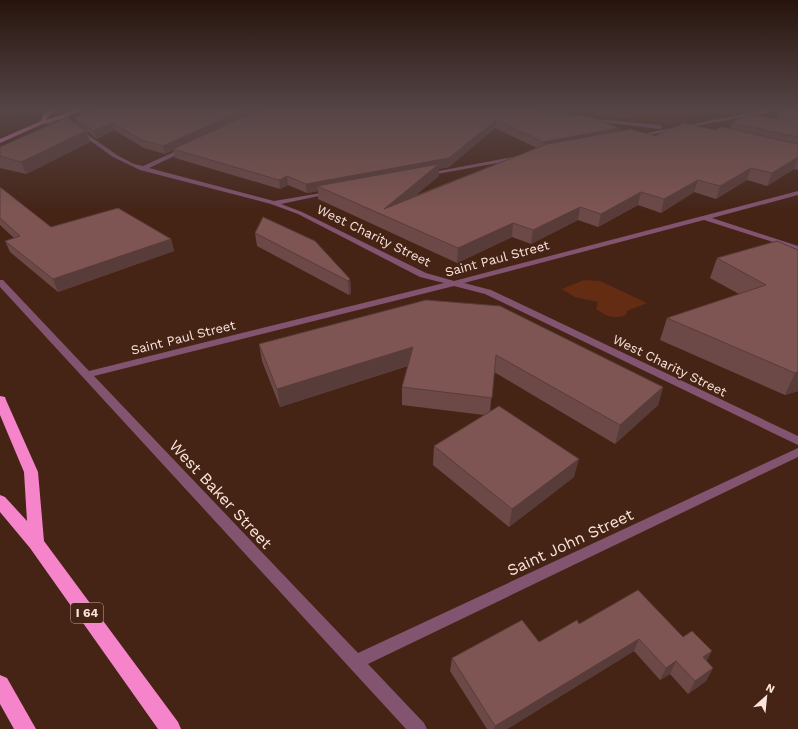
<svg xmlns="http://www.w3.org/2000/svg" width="798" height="729" viewBox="0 0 798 729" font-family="'Work Sans',sans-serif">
	<rect width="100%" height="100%" fill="#452416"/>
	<g fill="#642c12">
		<path d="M 552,109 L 690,109 L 687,122 L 672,124 Z"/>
		<path d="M 584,280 L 600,281 L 647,303 L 627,311 L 626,315 C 613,320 607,316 596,309 L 598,302 L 575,297 L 562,289 Z"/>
	</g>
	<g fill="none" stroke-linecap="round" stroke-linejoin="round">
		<g fill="#825470" fill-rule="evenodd">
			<path d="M 770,109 L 798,110 L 798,112 L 774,111 L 634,138 L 631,136 Z"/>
			<path d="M 584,118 L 660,125 L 663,127 L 660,129 L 586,120 Z"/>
			<path d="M 43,120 L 74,125 L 117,155 L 134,164 L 143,166 L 183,148 L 187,148 L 187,150 L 149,168 L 274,201 L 333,191 L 333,193 L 281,204 L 302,212 L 426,273 L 454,281 L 798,191 L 798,195 L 712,218 L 798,246 L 798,250 L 704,220 L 464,283 L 491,290 L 798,436 L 798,445 L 485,294 L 454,286 L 94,376 L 358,653 L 798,448 L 798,457 L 368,664 L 424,723 L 427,729 L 406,729 L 0,287 L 0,280 L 3,280 L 89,371 L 444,283 L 420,277 L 298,214 L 271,204 L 140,170 L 113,157 L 71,127 L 41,123 Z"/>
			<path d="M 518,156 L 521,158 L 520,159 L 426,176 L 423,174 Z"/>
		</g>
		<path fill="#d577b1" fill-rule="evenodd" d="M 51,109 L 57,109 L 47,117 L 46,120 C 58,117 71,109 82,109 L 65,118 L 45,123 L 0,143 L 0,139 L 41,121 L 43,115 Z"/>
		<g fill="#f584cb" fill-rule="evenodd">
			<path d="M 0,396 L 5,397 L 6,400 L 38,472 L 44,541 L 178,722 L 181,729 L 158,729 L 30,548 L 0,512 L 0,495 L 5,497 L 27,521 L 24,472 L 0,415 Z"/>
			<path d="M 0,675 L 7,678 L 36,729 L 14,729 L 0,704 Z"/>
		</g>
	</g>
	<g fill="#6c4947" fill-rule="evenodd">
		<path d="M 92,109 L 526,109 L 618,131 L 655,136 L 730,129 L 732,123 L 777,120 L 776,118 L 780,109 L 798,110 L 798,170 L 794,169 L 767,186 L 747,180 L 716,199 L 694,192 L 661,213 L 638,205 L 598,227 L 578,220 L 531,244 L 512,237 L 457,263 L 318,199 L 318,191 L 307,193 L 288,185 L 280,189 L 175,158 L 173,150 L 165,154 L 144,148 L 114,130 L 97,139 L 87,132 L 90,142 L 26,174 L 0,168 L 0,147 L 77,124 L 75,118 L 92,110 ZM 495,128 L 537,148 L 414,196 L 439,176 L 439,169 L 449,167 Z"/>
		<path d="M 0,187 L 51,227 L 171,239 L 174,251 L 58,292 L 10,252 L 5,241 L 14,238 L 0,225 Z"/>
		<path d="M 255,233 L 350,279 L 351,293 L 349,295 L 257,246 Z"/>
		<path d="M 777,241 L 798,391 L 785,395 L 660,340 L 667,318 L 739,294 L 710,278 L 717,258 Z"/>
		<path d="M 426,300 L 663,387 L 658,405 L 615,444 L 494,372 L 490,411 L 574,477 L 509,527 L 433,465 L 434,446 L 484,415 L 402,405 L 402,387 L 408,366 L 280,407 L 262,361 L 259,344 Z"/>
		<path d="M 579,624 L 683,637 L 713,668 L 706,681 L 688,694 L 670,674 L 660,680 L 634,651 L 507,729 L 487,729 L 450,671 L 452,658 L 539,642 Z"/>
	</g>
	<g fill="#583c39">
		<path d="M 246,109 L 264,109 L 173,149 L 173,150 L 165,154 L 163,146 Z"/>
		<path d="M 496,120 L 495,128 L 449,167 L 439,169 L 439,176 L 389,218 L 317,186 L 318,191 L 307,193 L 306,184 Z"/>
		<path d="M 112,123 L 114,130 L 97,139 L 94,131 Z"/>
		<path d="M 619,128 L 617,136 L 542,150 L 543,142 Z"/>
		<path d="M 86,131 L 90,142 L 26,174 L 21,162 Z"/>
		<path d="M 798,157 L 794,169 L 767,186 L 772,173 Z"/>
		<path d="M 751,168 L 747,180 L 716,199 L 720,186 Z"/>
		<path d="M 287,176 L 288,185 L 280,189 L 279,180 Z"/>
		<path d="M 698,180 L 694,192 L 661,213 L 664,199 Z"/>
		<path d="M 641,192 L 638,205 L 598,227 L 601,214 Z"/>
		<path d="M 580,207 L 578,220 L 531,244 L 533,230 Z"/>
		<path d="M 513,223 L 512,237 L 457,263 L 458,248 Z"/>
		<path d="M 171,239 L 174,251 L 58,292 L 53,279 Z"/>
		<path d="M 350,279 L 351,293 L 349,295 L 348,281 Z"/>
		<path d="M 413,347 L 413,364 L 280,407 L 277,389 Z"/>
		<path d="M 798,372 L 798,391 L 785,395 L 795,373 Z"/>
		<path d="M 663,387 L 658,405 L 615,444 L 620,425 Z"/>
		<path d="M 579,459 L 574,477 L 509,527 L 512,509 Z"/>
		<path d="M 639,639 L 634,651 L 507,729 L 494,729 L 495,726 Z"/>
		<path d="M 712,651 L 705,664 L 703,657 Z"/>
		<path d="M 676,661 L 670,674 L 660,680 L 666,668 Z"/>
		<path d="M 713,668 L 706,681 L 688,694 L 695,681 Z"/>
	</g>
	<g fill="#7e5552" stroke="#583c39">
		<path d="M 93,109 L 246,109 L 163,146 L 142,140 L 112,123 L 94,131 L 75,118 Z"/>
		<path d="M 261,109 L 526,109 L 591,117 L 619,128 L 543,142 L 496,120 L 449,158 L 306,184 L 287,176 L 279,180 L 173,149 Z"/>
		<path d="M 781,109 L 798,110 L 798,137 L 732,123 L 750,114 L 785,121 Z"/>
		<path d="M 67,117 L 86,131 L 21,162 L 0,156 L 0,147 Z"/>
		<path d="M 684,123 L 715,130 L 722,127 L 798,144 L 798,157 L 772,173 L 751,168 L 720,186 L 698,180 L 664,199 L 641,192 L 601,214 L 580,207 L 533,230 L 513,223 L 458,248 L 317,186 L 439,164 L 384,209 L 547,144 L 630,129 L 655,136 Z"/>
		<path d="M 0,187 L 51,227 L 118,208 L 171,239 L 53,279 L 5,241 L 20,236 L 0,218 Z"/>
		<path d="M 263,217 L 315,241 L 350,279 L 348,281 L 255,233 Z"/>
		<path d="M 777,241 L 798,250 L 798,372 L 795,373 L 667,318 L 766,285 L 717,258 Z"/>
		<path d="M 426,300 L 500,306 L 663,387 L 620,425 L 496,355 L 492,398 L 402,387 L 413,347 L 277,389 L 259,344 Z"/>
		<path d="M 499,406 L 579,459 L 512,509 L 434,446 Z"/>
		<path d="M 638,590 L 683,637 L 692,631 L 712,651 L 703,657 L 713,668 L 695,681 L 676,661 L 666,668 L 639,639 L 495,726 L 452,658 L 522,620 L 539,642 L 577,620 L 579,624 Z"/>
	</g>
	<linearGradient id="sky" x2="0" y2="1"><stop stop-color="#26140c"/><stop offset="0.52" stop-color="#564547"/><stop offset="1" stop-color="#564547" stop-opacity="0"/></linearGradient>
	<rect width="798" height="211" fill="url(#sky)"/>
	<g text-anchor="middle" stroke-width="4" stroke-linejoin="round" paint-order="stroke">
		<rect fill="#452416" stroke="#c4aaa0" stroke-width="1" x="71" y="603" width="32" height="20" rx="3"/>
		<g font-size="12" font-weight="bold" fill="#fbe4db">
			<text x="87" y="617">I 64</text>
		</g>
		<g font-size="13" fill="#fbe4db" stroke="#452416">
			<text transform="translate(374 235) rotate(26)" y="5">West Charity Street</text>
			<text transform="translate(497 258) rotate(-15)" y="5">Saint Paul Street</text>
			<text transform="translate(183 337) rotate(-14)" y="5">Saint Paul Street</text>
			<text transform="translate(670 365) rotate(26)" y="5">West Charity Street</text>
		</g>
		<g font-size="16" fill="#fbe4db" stroke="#452416">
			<text transform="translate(221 494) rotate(47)" y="6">West Baker Street</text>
			<text transform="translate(570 542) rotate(-25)" y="6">Saint John Street</text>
		</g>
	</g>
	<g transform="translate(766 697) rotate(27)" stroke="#452416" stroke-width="3" paint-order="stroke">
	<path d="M0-3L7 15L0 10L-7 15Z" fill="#fbe4db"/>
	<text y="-6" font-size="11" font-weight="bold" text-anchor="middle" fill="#fbe4db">N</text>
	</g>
</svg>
